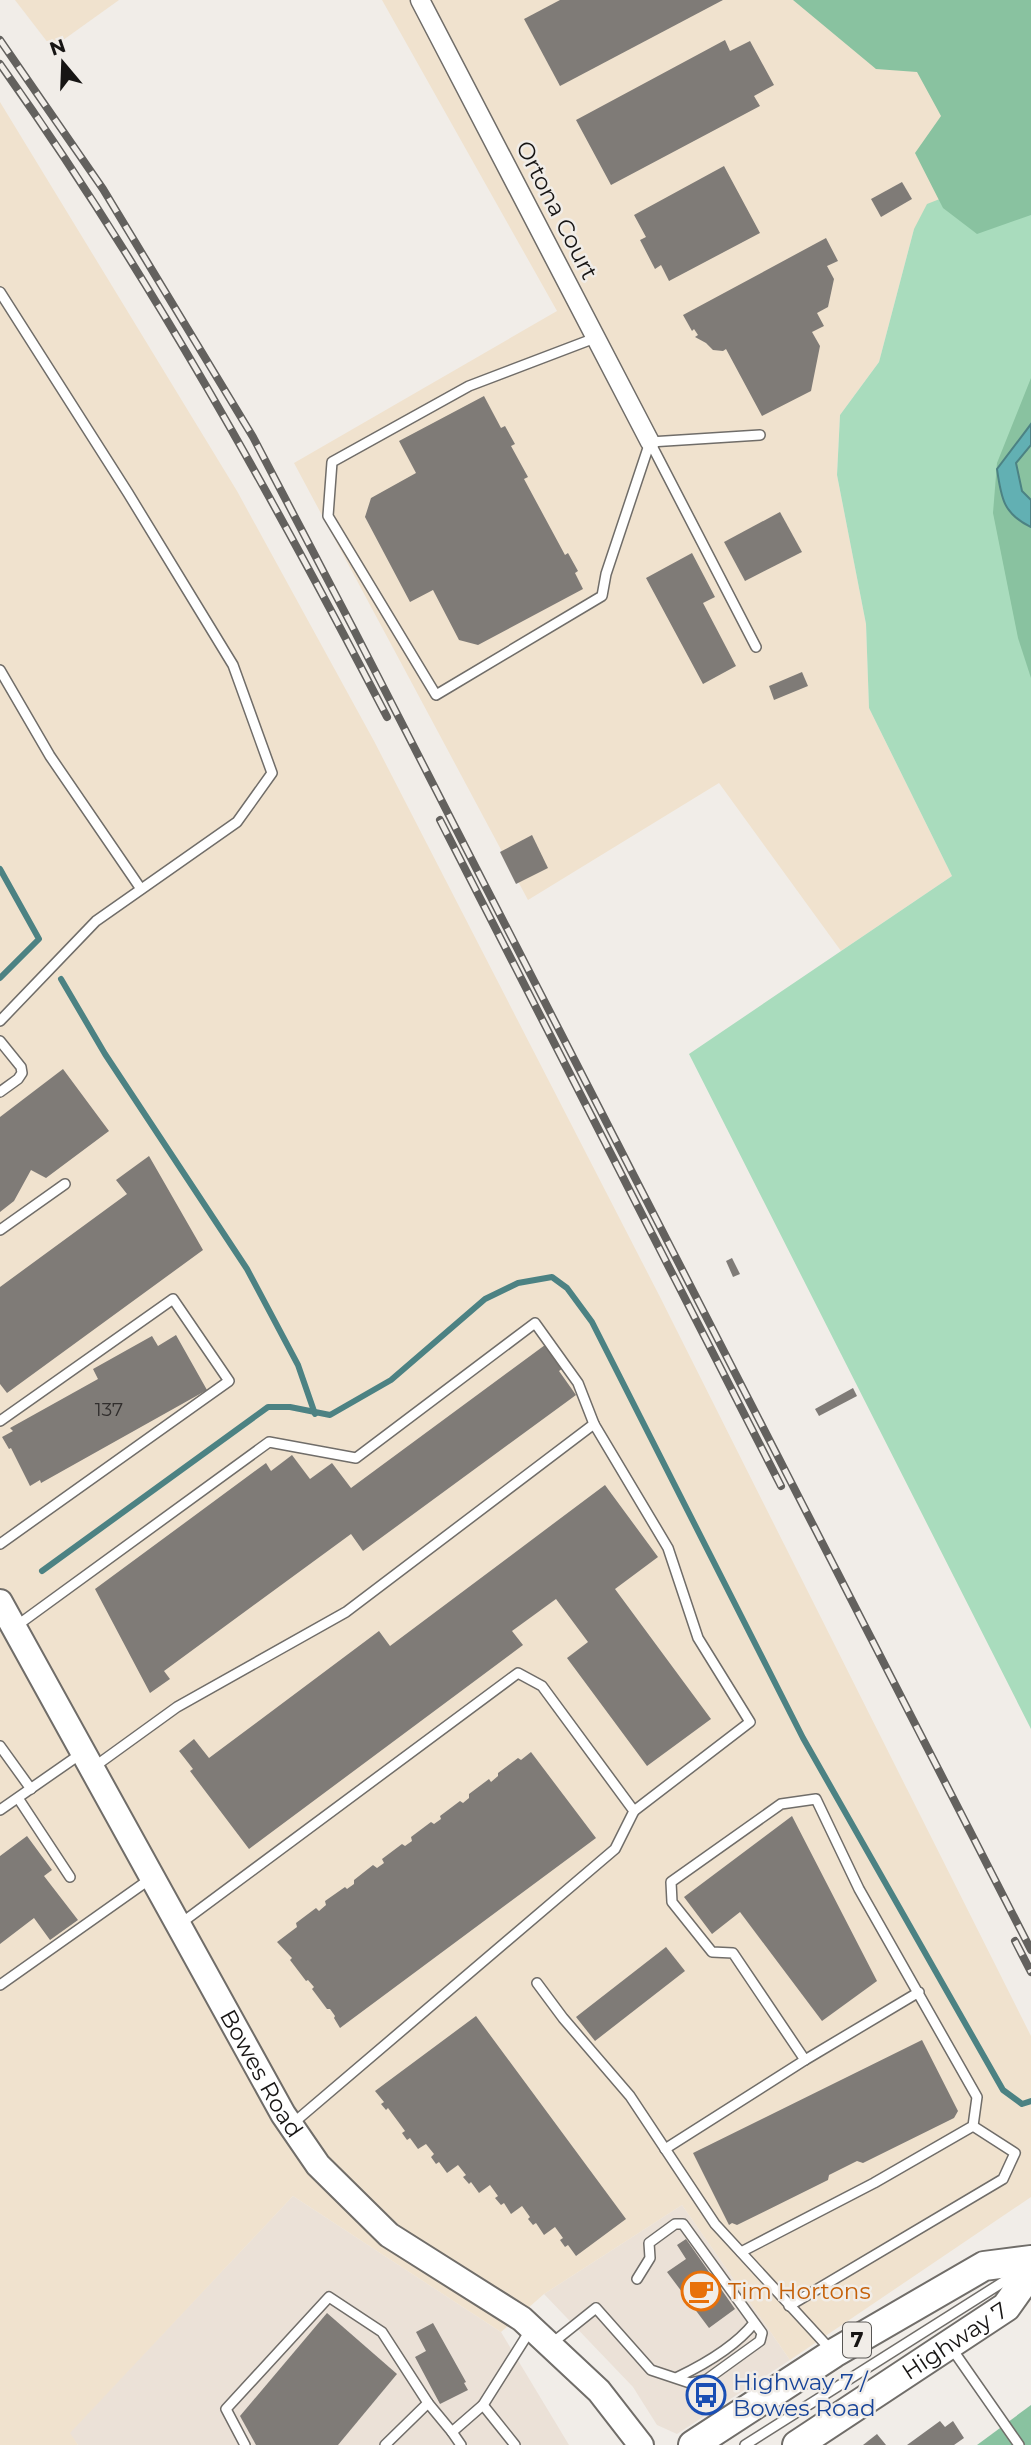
<svg xmlns="http://www.w3.org/2000/svg" width="1031" height="2445" viewBox="0 0 1031 2445" font-family="Montserrat,sans-serif">
	<rect width="100%" height="100%" fill="#f1ede8"/>
	<g fill="#ebe1d7">
		<path d="M 293,2196 L 501,2332 L 569,2445 L 78,2445 L 69,2433 Z"/>
		<path d="M 682,2205 L 790,2360 L 677,2434 L 657,2425 L 633,2387 L 544,2294 Z"/>
	</g>
	<g fill="#f0e2ce">
		<path d="M 15,0 L 119,0 L 52,48 Z"/>
		<path d="M 382,0 L 822,0 L 977,102 L 1031,163 L 914,229 L 879,362 L 840,415 L 837,475 L 866,624 L 869,708 L 952,876 L 841,951 L 719,783 L 528,900 L 294,463 L 557,311 Z"/>
		<path d="M 0,102 L 237,491 L 374,741 L 659,1295 L 1031,2036 L 1031,2197 L 790,2360 L 682,2205 L 544,2294 L 501,2332 L 293,2196 L 70,2433 L 78,2445 L 0,2445 Z"/>
	</g>
	<path fill="#a9dcbd" d="M 1031,163 L 1031,1729 L 689,1054 L 952,876 L 869,708 L 866,624 L 837,475 L 840,415 L 879,362 L 914,229 L 927,204 Z"/>
	<g fill="#89c2a0">
		<path d="M 793,0 L 1031,0 L 1031,215 L 977,234 L 943,208 L 915,153 L 941,116 L 917,72 L 876,69 Z"/>
		<path d="M 1031,378 L 1031,678 L 1018,638 L 993,513 L 997,463 Z"/>
		<path d="M 1031,2405 L 1031,2445 L 977,2445 Z"/>
	</g>
	<path fill="#62b0b3" stroke="#4c8283" stroke-width="2" d="M 1031,424 L 1031,445 L 1016,463 L 1022,491 L 1031,500 L 1031,527 C 1003,514 1001,497 997,469 Z"/>
	<g fill="none" stroke-linecap="round" stroke-linejoin="round">
		<g stroke="#4c8283" stroke-width="6">
			<path d="M 0,869 L 39,939 L 0,978"/>
			<path d="M 61,979 L 105,1054 L 247,1269 L 298,1365 L 315,1414"/>
			<path d="M 42,1571 L 268,1407 L 290,1407 L 330,1415 L 391,1380 L 485,1299 L 518,1283 L 552,1277 L 567,1288 L 592,1322 L 803,1738 L 1003,2090 L 1022,2104 L 1031,2101"/>
		</g>
	</g>
	<g fill="#7f7b77">
		<path d="M 560,0 L 723,0 L 560,86 L 524,19 Z"/>
		<path d="M 725,40 L 730,51 L 750,41 L 774,85 L 754,96 L 760,106 L 611,185 L 576,120 Z"/>
		<path d="M 724,166 L 760,233 L 669,281 L 661,265 L 655,269 L 640,240 L 646,237 L 634,215 Z"/>
		<path d="M 902,182 L 912,199 L 881,217 L 871,199 Z"/>
		<path d="M 826,238 L 838,261 L 827,266 L 834,279 L 828,307 L 817,313 L 824,326 L 812,332 L 820,346 L 811,391 L 762,416 L 726,349 L 723,351 L 713,350 L 706,343 L 695,337 L 698,335 L 694,329 L 692,331 L 683,315 Z"/>
		<path d="M 484,396 L 501,428 L 505,426 L 515,444 L 511,446 L 528,477 L 524,479 L 565,555 L 568,553 L 578,571 L 575,573 L 583,589 L 478,645 L 459,640 L 433,590 L 410,602 L 365,517 L 371,498 L 416,473 L 399,441 Z"/>
		<path d="M 780,512 L 802,552 L 745,581 L 724,542 Z"/>
		<path d="M 692,553 L 715,597 L 703,603 L 736,666 L 703,684 L 646,578 Z"/>
		<path d="M 802,672 L 808,686 L 774,700 L 769,686 Z"/>
		<path d="M 532,835 L 548,868 L 516,884 L 500,852 Z"/>
		<path d="M 63,1069 L 109,1131 L 46,1178 L 31,1170 L 14,1201 L 0,1212 L 0,1117 Z"/>
		<path d="M 149,1156 L 203,1250 L 7,1393 L 0,1384 L 0,1287 L 127,1194 L 116,1180 Z"/>
		<path d="M 732,1258 L 740,1274 L 733,1277 L 726,1261 Z"/>
		<path d="M 176,1335 L 207,1390 L 41,1483 L 40,1480 L 30,1486 L 11,1448 L 9,1449 L 2,1437 L 13,1431 L 10,1428 L 98,1379 L 93,1369 L 152,1336 L 158,1346 Z"/>
		<path d="M 545,1345 L 563,1368 L 559,1371 L 576,1395 L 363,1551 L 351,1534 L 164,1671 L 170,1679 L 150,1693 L 95,1589 L 266,1463 L 271,1471 L 292,1455 L 310,1479 L 332,1463 L 351,1488 Z"/>
		<path d="M 853,1388 L 857,1396 L 819,1416 L 815,1409 Z"/>
		<path d="M 605,1485 L 658,1557 L 615,1589 L 711,1719 L 647,1766 L 567,1658 L 588,1642 L 556,1599 L 512,1631 L 523,1645 L 249,1849 L 190,1771 L 193,1769 L 179,1751 L 194,1739 L 209,1758 L 379,1631 L 390,1646 Z"/>
		<path d="M 531,1752 L 596,1838 L 340,2028 L 334,2018 L 335,2016 L 330,2009 L 327,2009 L 312,1989 L 314,1987 L 308,1980 L 306,1981 L 290,1960 L 292,1958 L 277,1942 L 297,1927 L 296,1923 L 316,1908 L 319,1911 L 326,1905 L 325,1901 L 345,1887 L 347,1889 L 354,1884 L 354,1880 L 373,1865 L 377,1868 L 384,1863 L 382,1859 L 402,1844 L 405,1846 L 412,1841 L 411,1837 L 431,1822 L 434,1824 L 441,1819 L 440,1816 L 460,1801 L 463,1803 L 469,1798 L 469,1794 L 489,1779 L 491,1782 L 498,1776 L 498,1773 L 518,1758 L 521,1760 Z"/>
		<path d="M 792,1816 L 877,1981 L 822,2021 L 740,1912 L 712,1934 L 684,1897 Z"/>
		<path d="M 27,1836 L 52,1870 L 44,1876 L 78,1920 L 50,1940 L 34,1918 L 0,1944 L 0,1856 Z"/>
		<path d="M 666,1947 L 685,1971 L 595,2041 L 576,2017 Z"/>
		<path d="M 476,2016 L 626,2219 L 576,2256 L 568,2245 L 565,2247 L 560,2240 L 563,2238 L 555,2227 L 544,2235 L 536,2223 L 533,2225 L 528,2219 L 530,2217 L 522,2206 L 511,2214 L 504,2203 L 501,2205 L 495,2198 L 498,2196 L 490,2185 L 479,2193 L 471,2182 L 469,2184 L 463,2177 L 466,2175 L 458,2165 L 447,2173 L 439,2162 L 436,2164 L 431,2157 L 434,2154 L 426,2144 L 418,2149 L 410,2138 L 407,2140 L 402,2133 L 405,2131 L 388,2108 L 386,2110 L 381,2104 L 384,2102 L 375,2091 Z"/>
		<path d="M 922,2040 L 958,2111 L 954,2118 L 863,2163 L 857,2161 L 829,2175 L 828,2180 L 737,2225 L 732,2223 L 729,2225 L 693,2153 Z"/>
		<path d="M 686,2239 L 735,2309 L 709,2328 L 667,2272 L 686,2259 L 677,2245 Z"/>
		<path d="M 327,2313 L 397,2374 L 338,2445 L 256,2445 L 240,2416 Z"/>
		<path d="M 433,2323 L 466,2382 L 464,2383 L 468,2390 L 440,2404 L 415,2357 L 426,2351 L 416,2332 Z"/>
		<path d="M 940,2421 L 945,2427 L 953,2421 L 964,2438 L 954,2445 L 907,2445 Z"/>
		<path d="M 877,2434 L 886,2445 L 863,2445 Z"/>
	</g>
	<g fill="none" stroke-linecap="round" stroke-linejoin="round">
		<defs>
			<g id="lane">
				<path d="M 0,292 L 128,493 L 233,665 L 272,773 L 237,822 L 96,921 L 0,1021"/>
				<path d="M 595,338 L 469,386 L 332,462 L 328,516 L 436,695 L 602,596 L 606,574 L 650,442"/>
				<path d="M 650,442 L 756,647"/>
				<path d="M 650,442 L 760,435"/>
				<path d="M 0,670 L 50,756 L 141,889"/>
				<path d="M 0,1041 L 21,1067 L 22,1073 L 18,1079 L 0,1092"/>
				<path d="M 0,1230 L 65,1184"/>
				<path d="M 0,1421 L 173,1299 L 229,1381 L 0,1544"/>
				<path d="M 15,1627 L 269,1442 L 356,1458 L 535,1323 L 578,1383 L 594,1424"/>
				<path d="M 0,1746 L 31,1789"/>
				<path d="M 94,1767 L 177,1707 L 346,1612 L 594,1424 L 668,1548 L 698,1638 L 750,1722 L 634,1811"/>
				<path d="M 18,1798 L 70,1877"/>
				<path d="M 0,1810 L 82,1753"/>
				<path d="M 180,1924 L 518,1673 L 542,1686 L 634,1811 L 615,1849 L 291,2125"/>
				<path d="M 537,1983 L 563,2018 L 630,2096 L 715,2224 L 830,2349"/>
				<path d="M 0,1985 L 150,1879"/>
				<path d="M 665,2149 L 805,2060"/>
				<path d="M 741,2252 L 874,2183 L 973,2126 L 977,2097 L 859,1889 L 816,1799 L 781,1804 L 671,1882 L 672,1902 L 712,1952 L 733,1953 L 805,2060 L 919,1992"/>
				<path d="M 789,2306 L 1003,2179 L 1015,2153 L 973,2126"/>
				<path d="M 551,2344 L 596,2308 L 651,2370 L 690,2383 L 706,2380 L 760,2341 L 762,2333 L 683,2224 L 675,2224 L 649,2243 L 650,2258 L 637,2279"/>
				<path d="M 950,2346 L 1019,2445"/>
				<path d="M 678,2377 C 705,2364 735,2347 754,2323"/>
				<path d="M 483,2405 L 515,2445"/>
				<path d="M 452,2432 L 461,2445"/>
				<path d="M 245,2445 L 226,2409 L 329,2297 L 382,2332 L 428,2403"/>
				<path d="M 385,2445 L 428,2403 L 452,2432 L 483,2405 L 531,2329"/>
				<path d="M 745,2445 L 1019,2272"/>
			</g>
			<path id="street" d="M 420,0 L 650,442"/>
			<g id="secondary">
				<path id="s1" d="M 0,1602 L 283,2114 L 318,2165 L 389,2235 L 522,2319 L 599,2391 L 641,2445"/>
			</g>
			<g id="primary">
				<path d="M 693,2445 L 834,2353 L 984,2266 L 1031,2260"/>
				<path id="s2" d="M 797,2445 L 1006,2307 L 1031,2272"/>
			</g>
		</defs>
		<use href="#lane" stroke="#706d69" stroke-width="12"/>
		<use href="#street" stroke="#706d69" stroke-width="21"/>
		<use href="#secondary" stroke="#706d69" stroke-width="28"/>
		<use href="#primary" stroke="#706d69" stroke-width="32"/>
		<use href="#lane" stroke="#fff" stroke-width="9"/>
		<use href="#street" stroke="#fff" stroke-width="18"/>
		<use href="#secondary" stroke="#fff" stroke-width="24"/>
		<use href="#primary" stroke="#fff" stroke-width="28"/>
		<defs>
			<g id="rail">
				<path d="M 0,40 L 103,189 L 253,437 L 354,630 L 1031,1950"/>
				<path d="M 0,64 C 147,271 270,492 387,717"/>
				<path d="M 440,820 L 781,1486"/>
				<path d="M 1015,1941 L 1031,1972"/>
			</g>
		</defs>
		<use href="#rail" stroke="#63615e" stroke-width="8"/>
		<use href="#rail" stroke="#f1ede8" stroke-width="5" stroke-dasharray="16" stroke-linecap="butt"/>
	</g>
	<defs>
		<symbol id="cafe-ring" viewBox="-11 -11 22 22"><circle r="9.5" fill="#f1ede8" stroke="#e8710a" stroke-width="1.5"/><path d="M-5.5-4.5H6V0H3Q3 3.5 0 3.5H-2.5Q-5.5 3.5-5.5 0ZM3-3.2v2h1.7v-2ZM-6 4.5H4V6H-6Z" fill="#e8710a"/></symbol>
		<symbol id="bus-ring" viewBox="-11 -11 22 22"><circle r="9.5" fill="#f1ede8" stroke="#1a4fb4" stroke-width="1.5"/><path d="M-5-6H5V4H4V6H2V4H-2V6H-4V4H-5ZM-3.5-4V0h7V-4ZM-3.5 1.2v1.5H-2V1.2ZM2 1.2v1.5H3.5V1.2Z" fill="#1a4fb4"/></symbol>
	</defs>
	<g fill-rule="evenodd">
		<use href="#cafe-ring" x="679" y="2269" width="44" height="44"/>
		<use href="#bus-ring" x="684" y="2373" width="44" height="44"/>
	</g>
	<g text-anchor="middle" stroke-width="5" stroke-linejoin="round" paint-order="stroke">
		<g font-size="19" fill="#312e2d">
			<text x="109" y="1416">137</text>
		</g>
		<rect fill="#f1ede8" stroke="#585654" stroke-width="2" x="843" y="2322.5" width="28" height="35" rx="5"/>
		<g font-size="21" font-weight="bold" fill="#171514">
			<text x="857" y="2347">7</text>
		</g>
		<g font-size="23" fill="#171514" stroke="#f1ede8">
			<text transform="translate(557 210) rotate(63)" y="8">Ortona Court</text>
			<text dy="8" stroke="none"><textPath href="#s1" startOffset="539">Bowes Road</textPath></text>
			<text dy="8" stroke="none"><textPath href="#s2" startOffset="189">Highway 7</textPath></text>
		</g>
		<g font-size="23" fill="#c56008" stroke="#f1ede8" text-anchor="start">
			<text x="728" y="2299">Tim Hortons</text>
		</g>
		<g font-size="23" fill="#164399" stroke="#f1ede8" text-anchor="start">
			<text x="733" y="2390">Highway 7 /<tspan x="733" dy="26">Bowes Road</tspan></text>
		</g>
	</g>
	<g transform="translate(63 63) rotate(341)" stroke="#f1ede8" stroke-width="5" paint-order="stroke">
	<path d="M0-5L12 26L0 18L-12 26Z" fill="#171514"/>
	<text y="-10" font-size="19" font-weight="bold" text-anchor="middle" fill="#171514">N</text>
	</g>
</svg>
